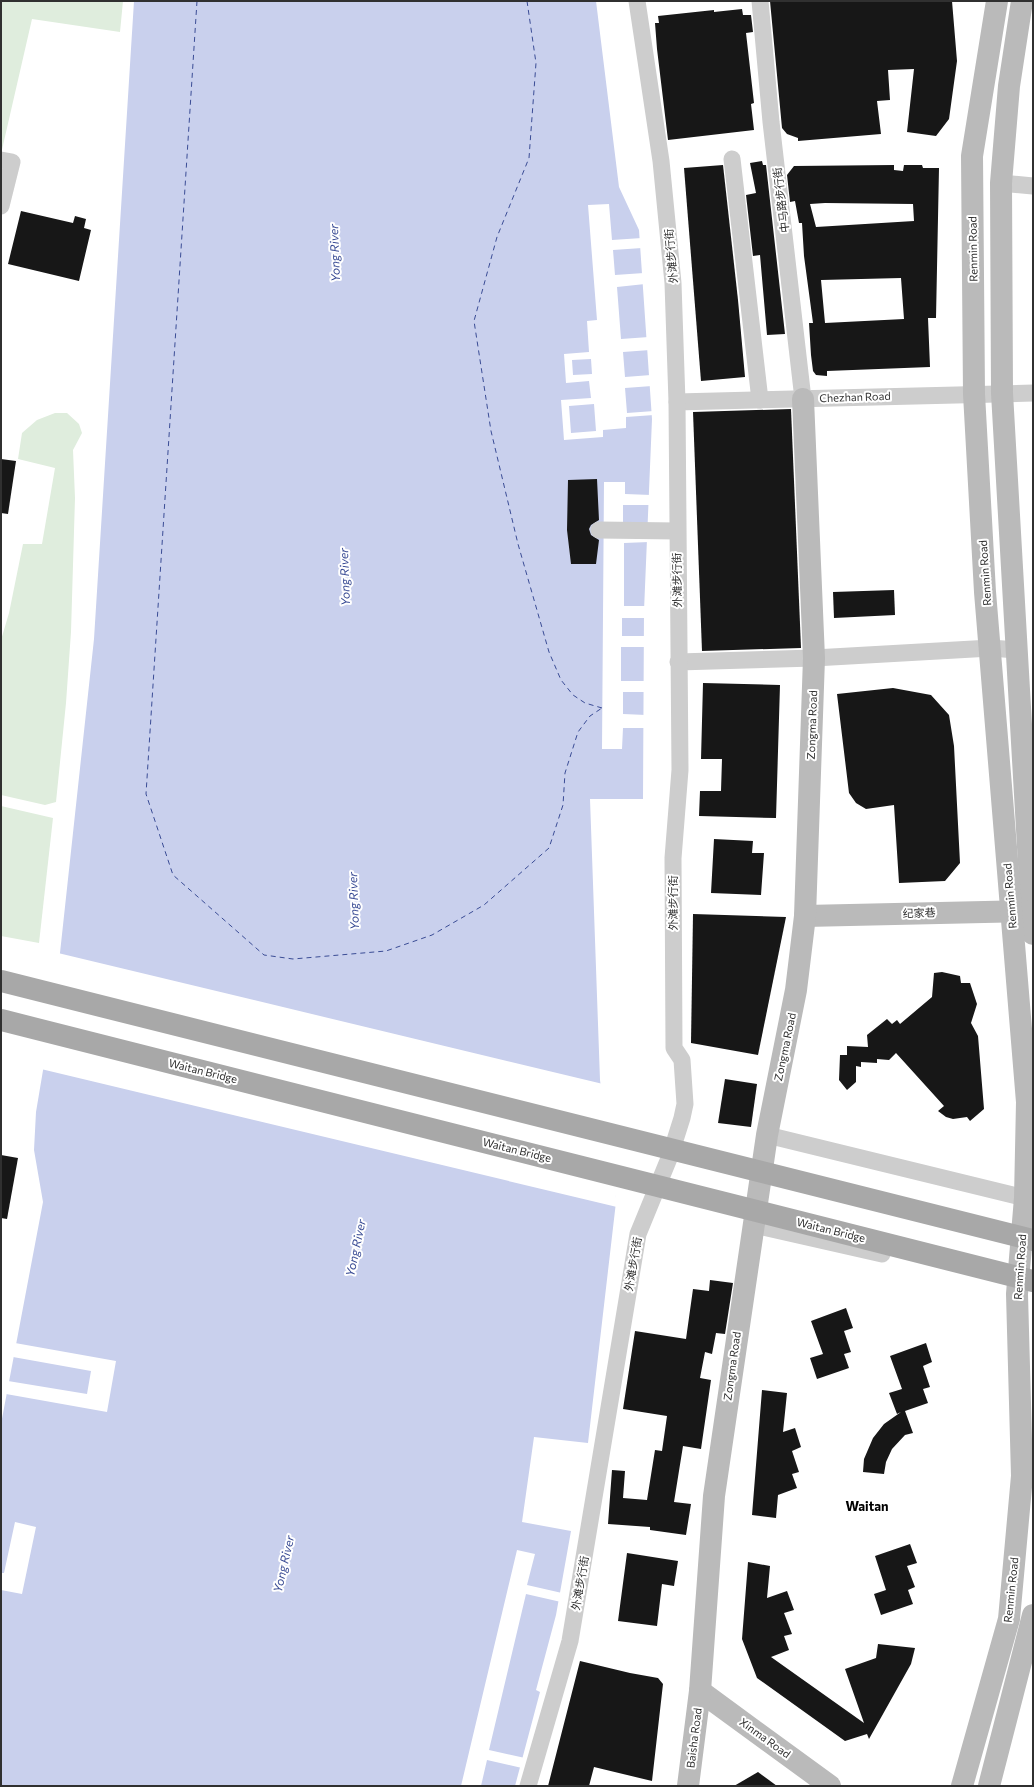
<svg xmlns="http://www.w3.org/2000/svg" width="1034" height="1787" viewBox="0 0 1034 1787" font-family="Commissioner,'Noto Sans SC',sans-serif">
	<rect width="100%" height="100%" fill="#fff"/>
	<g fill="#dfeddd">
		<path d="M 1,1 L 123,1 L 120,32 L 32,19 L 1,154 Z"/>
		<path d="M 55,413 L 67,413 L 79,424 L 82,433 L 73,450 L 75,498 L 71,632 L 66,703 L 56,802 L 45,805 L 1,795 L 1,640 L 9,613 L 23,544 L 42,544 L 55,468 L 18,459 L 22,433 L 37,420 Z"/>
		<path d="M 1,806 L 53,818 L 39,943 L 1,936 Z"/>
	</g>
	<path fill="#c9d0ed" d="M 134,1 L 596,1 L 619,187 L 639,230 L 652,419 L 644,611 L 643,799 L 590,799 L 600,1080 L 616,1202 L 588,1443 L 534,1437 L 522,1522 L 571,1531 L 556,1615 L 536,1690 L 540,1692 L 515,1786 L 1,1786 L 1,1424 L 43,1202 L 34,1150 L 36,1112 L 55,999 L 94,639 Z"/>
	<g fill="#fff" fill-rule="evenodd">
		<path d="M 609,204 L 612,240 L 642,238 L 642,248 L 613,250 L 615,275 L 644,273 L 645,284 L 617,287 L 621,339 L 649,337 L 650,350 L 623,352 L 625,377 L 651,375 L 652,386 L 625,388 L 627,413 L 654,411 L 654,415 L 626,417 L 626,428 L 603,430 L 603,437 L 564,440 L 561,400 L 591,398 L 589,381 L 566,383 L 564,354 L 589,352 L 587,321 L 597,320 L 588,205 ZM 591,359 L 592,374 L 573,375 L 572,360 ZM 594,404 L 596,431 L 571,433 L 569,406 Z"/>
		<path d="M 604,482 L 625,482 L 625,494 L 651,495 L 651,505 L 623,505 L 623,526 L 650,526 L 649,542 L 624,543 L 624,606 L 647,606 L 646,618 L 622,618 L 622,636 L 646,636 L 646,647 L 621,647 L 621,681 L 646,681 L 646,692 L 623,692 L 623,714 L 646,715 L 646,728 L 623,728 L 622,749 L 602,749 Z"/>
		<path d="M 58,953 L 603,1084 L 617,1207 L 41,1069 L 53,999 Z"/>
		<path d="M 15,1343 L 116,1361 L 107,1412 L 6,1394 L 8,1381 L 87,1394 L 91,1371 L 13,1357 Z"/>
		<path d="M 15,1522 L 36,1527 L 22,1594 L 1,1590 L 2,1584 L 1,1573 L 4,1573 Z"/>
		<path d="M 517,1550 L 535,1554 L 527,1585 L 562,1593 L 561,1602 L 526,1594 L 489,1750 L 525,1758 L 522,1768 L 487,1760 L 481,1786 L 461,1786 Z"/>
	</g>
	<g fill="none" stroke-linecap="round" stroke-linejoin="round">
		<g stroke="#3a4c95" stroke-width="1" stroke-dasharray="5 4" stroke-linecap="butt">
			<path d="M 197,1 L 146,794 L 173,875 L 264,955 L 293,959 L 386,951 L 432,935 L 484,905 L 549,848 L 563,805 L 565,773 L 578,732 L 590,716 L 602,708"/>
			<path d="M 527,1 L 536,63 L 529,158 L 497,237 L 474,321 L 491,431 L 518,544 L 549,652 L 561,680 L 573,695 L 585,703 L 602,708"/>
		</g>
	</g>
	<g fill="#171717" fill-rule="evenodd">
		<path d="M 770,1 L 952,1 L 957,61 L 949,119 L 936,136 L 907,132 L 914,69 L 888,70 L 890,100 L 877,101 L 881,134 L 798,141 L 798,138 L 787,134 L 782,128 Z"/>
		<path d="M 742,9 L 743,15 L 751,15 L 753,32 L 746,33 L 754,103 L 751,104 L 754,130 L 668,140 L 657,49 L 655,23 L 659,23 L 658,16 L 714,10 L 714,12 Z"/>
		<path d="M 762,161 L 763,165 L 766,165 L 785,334 L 767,335 L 760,255 L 753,256 L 746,195 L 756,193 L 750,163 Z"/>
		<path d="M 723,165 L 738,300 L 745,377 L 701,381 L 684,168 Z"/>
		<path d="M 894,165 L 894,170 L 903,171 L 904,165 L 922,165 L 923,168 L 939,168 L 936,318 L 928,318 L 930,367 L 827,371 L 827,376 L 816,375 L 813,371 L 811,355 L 809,323 L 813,323 L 804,256 L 802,223 L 799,223 L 795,201 L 790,202 L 787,175 L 794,166 ZM 825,203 L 913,204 L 914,221 L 816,227 L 810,204 ZM 901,278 L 904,319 L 825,323 L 821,280 Z"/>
		<path d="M 21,211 L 73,223 L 75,216 L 86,219 L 84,228 L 91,230 L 79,281 L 8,264 Z"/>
		<path d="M 791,409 L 801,648 L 702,651 L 693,412 Z"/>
		<path d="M 1,459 L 16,461 L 8,514 L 1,513 Z"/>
		<path d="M 597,479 L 599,520 L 591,525 L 589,529 L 591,535 L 599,540 L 596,564 L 571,564 L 567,530 L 568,480 Z"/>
		<path d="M 894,590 L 895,615 L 834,618 L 833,592 Z"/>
		<path d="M 703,683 L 780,685 L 776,818 L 699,816 L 700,791 L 721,791 L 722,759 L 701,759 Z"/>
		<path d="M 893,688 L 931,695 L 949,715 L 954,746 L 960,863 L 945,881 L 899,883 L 894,805 L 866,809 L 856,803 L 849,793 L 837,694 Z"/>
		<path d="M 714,839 L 753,841 L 752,853 L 764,853 L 761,895 L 711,893 Z"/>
		<path d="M 693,914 L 786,917 L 758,1055 L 691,1043 Z"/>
		<path d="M 942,972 L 960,976 L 961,983 L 970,983 L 977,1004 L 971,1023 L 978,1036 L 984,1109 L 970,1121 L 967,1117 L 953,1119 L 946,1117 L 938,1111 L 944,1106 L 896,1053 L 889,1060 L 877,1059 L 877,1063 L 861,1062 L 861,1067 L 856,1066 L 856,1082 L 847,1090 L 839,1080 L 840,1055 L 847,1055 L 847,1046 L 868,1047 L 867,1035 L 887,1019 L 892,1024 L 897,1020 L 900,1024 L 932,997 L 934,973 Z"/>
		<path d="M 725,1079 L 757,1084 L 751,1127 L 718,1123 Z"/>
		<path d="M 1,1155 L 18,1158 L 7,1219 L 1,1218 Z"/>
		<path d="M 710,1280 L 733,1283 L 725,1334 L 716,1333 L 712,1354 L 705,1352 L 700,1378 L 711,1380 L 701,1449 L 683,1446 L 674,1502 L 691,1504 L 686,1535 L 650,1530 L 650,1527 L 608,1524 L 612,1470 L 625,1471 L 623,1498 L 647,1500 L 655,1450 L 662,1451 L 667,1416 L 623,1409 L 635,1331 L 686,1339 L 693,1289 L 709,1291 Z"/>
		<path d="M 846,1308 L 853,1328 L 844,1331 L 851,1352 L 844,1354 L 849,1368 L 817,1379 L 810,1358 L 823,1354 L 811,1321 Z"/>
		<path d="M 926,1343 L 932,1362 L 923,1366 L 930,1387 L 923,1389 L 928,1403 L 905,1411 L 913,1433 L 905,1435 L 892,1449 L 886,1462 L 884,1474 L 863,1472 L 864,1459 L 873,1438 L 884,1424 L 901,1412 L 897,1414 L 889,1393 L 902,1389 L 890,1356 Z"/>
		<path d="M 762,1390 L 787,1393 L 783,1432 L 795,1428 L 801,1447 L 792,1451 L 799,1472 L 792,1474 L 797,1488 L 778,1495 L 776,1518 L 752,1515 Z"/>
		<path d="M 910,1544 L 917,1563 L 907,1566 L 915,1587 L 908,1590 L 913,1604 L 881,1615 L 874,1594 L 886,1590 L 875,1556 Z"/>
		<path d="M 627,1553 L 678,1561 L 674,1586 L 662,1584 L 657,1626 L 618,1621 Z"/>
		<path d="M 748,1562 L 770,1566 L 767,1598 L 787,1591 L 794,1610 L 784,1613 L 792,1634 L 784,1636 L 789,1650 L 771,1657 L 864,1723 L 845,1669 L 876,1658 L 878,1644 L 915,1648 L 911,1664 L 869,1739 L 867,1734 L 845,1741 L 757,1678 L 742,1639 Z"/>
		<path d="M 580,1661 L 630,1673 L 658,1678 L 663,1684 L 652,1781 L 594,1767 L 589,1786 L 548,1786 Z"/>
		<path d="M 758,1772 L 777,1786 L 734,1786 Z"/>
	</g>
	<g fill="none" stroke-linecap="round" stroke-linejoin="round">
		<g stroke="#cdcdcd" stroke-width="17">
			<path d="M 760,1 L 771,122 L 803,399"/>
			<path d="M 732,159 L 760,400"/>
			<path d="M 1,160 L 12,162 L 1,206"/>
			<path d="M 1001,183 L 1033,186"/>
			<path d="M 677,402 L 1033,393"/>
			<path d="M 599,530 L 677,531"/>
			<path d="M 678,662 L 814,658 L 991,648 L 1016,650"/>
			<path d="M 767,1135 L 1025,1198"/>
			<path d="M 754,1225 L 882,1254"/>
			<path d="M 528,1786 L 570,1641 L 638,1234 L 670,1156 L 682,1118 L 685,1104 L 682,1060 L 674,1048 L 673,858 L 680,770 L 677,402 L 673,283 L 661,161 L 637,1"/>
		</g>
		<g stroke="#bababa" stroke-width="22">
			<path d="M 1022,1 L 1009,86 L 1001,183 L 1002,393 L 1033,934"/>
			<path d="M 805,916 L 1026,911"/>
			<path d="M 700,1691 L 830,1786"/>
			<path d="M 688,1786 L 700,1691 L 714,1496 L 767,1135 L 796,990 L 805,916 L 814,658 L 803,399"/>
			<path d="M 962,1786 L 1009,1619 L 1022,1476 L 1017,1294 L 1025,1198 L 1027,1102 L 985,592 L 974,394 L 972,156 L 997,1"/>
			<path d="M 989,1786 L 1033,1615"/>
		</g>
		<g stroke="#a8a8a8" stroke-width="22">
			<path d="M 1,981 L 1033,1240"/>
			<path d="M 1,1020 L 1033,1281"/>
		</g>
	</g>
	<g text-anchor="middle" stroke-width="4" stroke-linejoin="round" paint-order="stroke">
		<g font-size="11" fill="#303030" stroke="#fff">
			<text transform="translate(781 200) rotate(-97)" y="4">中马路步行街</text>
			<text transform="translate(973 249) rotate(-91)" y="4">Renmin Road</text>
			<text transform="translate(671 256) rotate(-95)" y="4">外滩步行街</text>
			<text transform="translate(855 397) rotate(-2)" y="4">Chezhan Road</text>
			<text transform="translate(985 573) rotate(-94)" y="4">Renmin Road</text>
			<text transform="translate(677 580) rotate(-91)" y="4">外滩步行街</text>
			<text transform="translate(812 725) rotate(-88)" y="4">Zongma Road</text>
			<text transform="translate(1010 896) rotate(-95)" y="4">Renmin Road</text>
			<text transform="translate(673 903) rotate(-90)" y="4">外滩步行街</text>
			<text transform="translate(919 913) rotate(-2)" y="4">纪家巷</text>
			<text transform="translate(785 1047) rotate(-78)" y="4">Zongma Road</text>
			<text transform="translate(203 1071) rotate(14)" y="4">Waitan Bridge</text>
			<text transform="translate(517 1150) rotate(14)" y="4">Waitan Bridge</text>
			<text transform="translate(831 1230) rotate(14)" y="4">Waitan Bridge</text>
			<text transform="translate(633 1264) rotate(-80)" y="4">外滩步行街</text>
			<text transform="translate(1020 1267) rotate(-86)" y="4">Renmin Road</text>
			<text transform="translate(732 1366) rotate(-82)" y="4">Zongma Road</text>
			<text transform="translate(580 1583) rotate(-80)" y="4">外滩步行街</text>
			<text transform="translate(1011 1590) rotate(-84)" y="4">Renmin Road</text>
			<text transform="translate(694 1738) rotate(-83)" y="4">Baisha Road</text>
			<text transform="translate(765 1738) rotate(36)" y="4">Xinma Road</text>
		</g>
		<g font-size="12" font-style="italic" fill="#3a4c95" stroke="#fff">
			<text transform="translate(335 253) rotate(-92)" y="4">Yong River</text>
			<text transform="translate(345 577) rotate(-92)" y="4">Yong River</text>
			<text transform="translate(354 901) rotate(-92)" y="4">Yong River</text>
			<text transform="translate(356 1248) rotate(-78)" y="4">Yong River</text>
			<text transform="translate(284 1564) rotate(-77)" y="4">Yong River</text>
		</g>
		<g font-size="13" font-weight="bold" fill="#000" stroke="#fff">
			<text x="867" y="1511">Waitan</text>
		</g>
	</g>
	<rect width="1034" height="1787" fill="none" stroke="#303030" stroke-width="4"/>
</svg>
